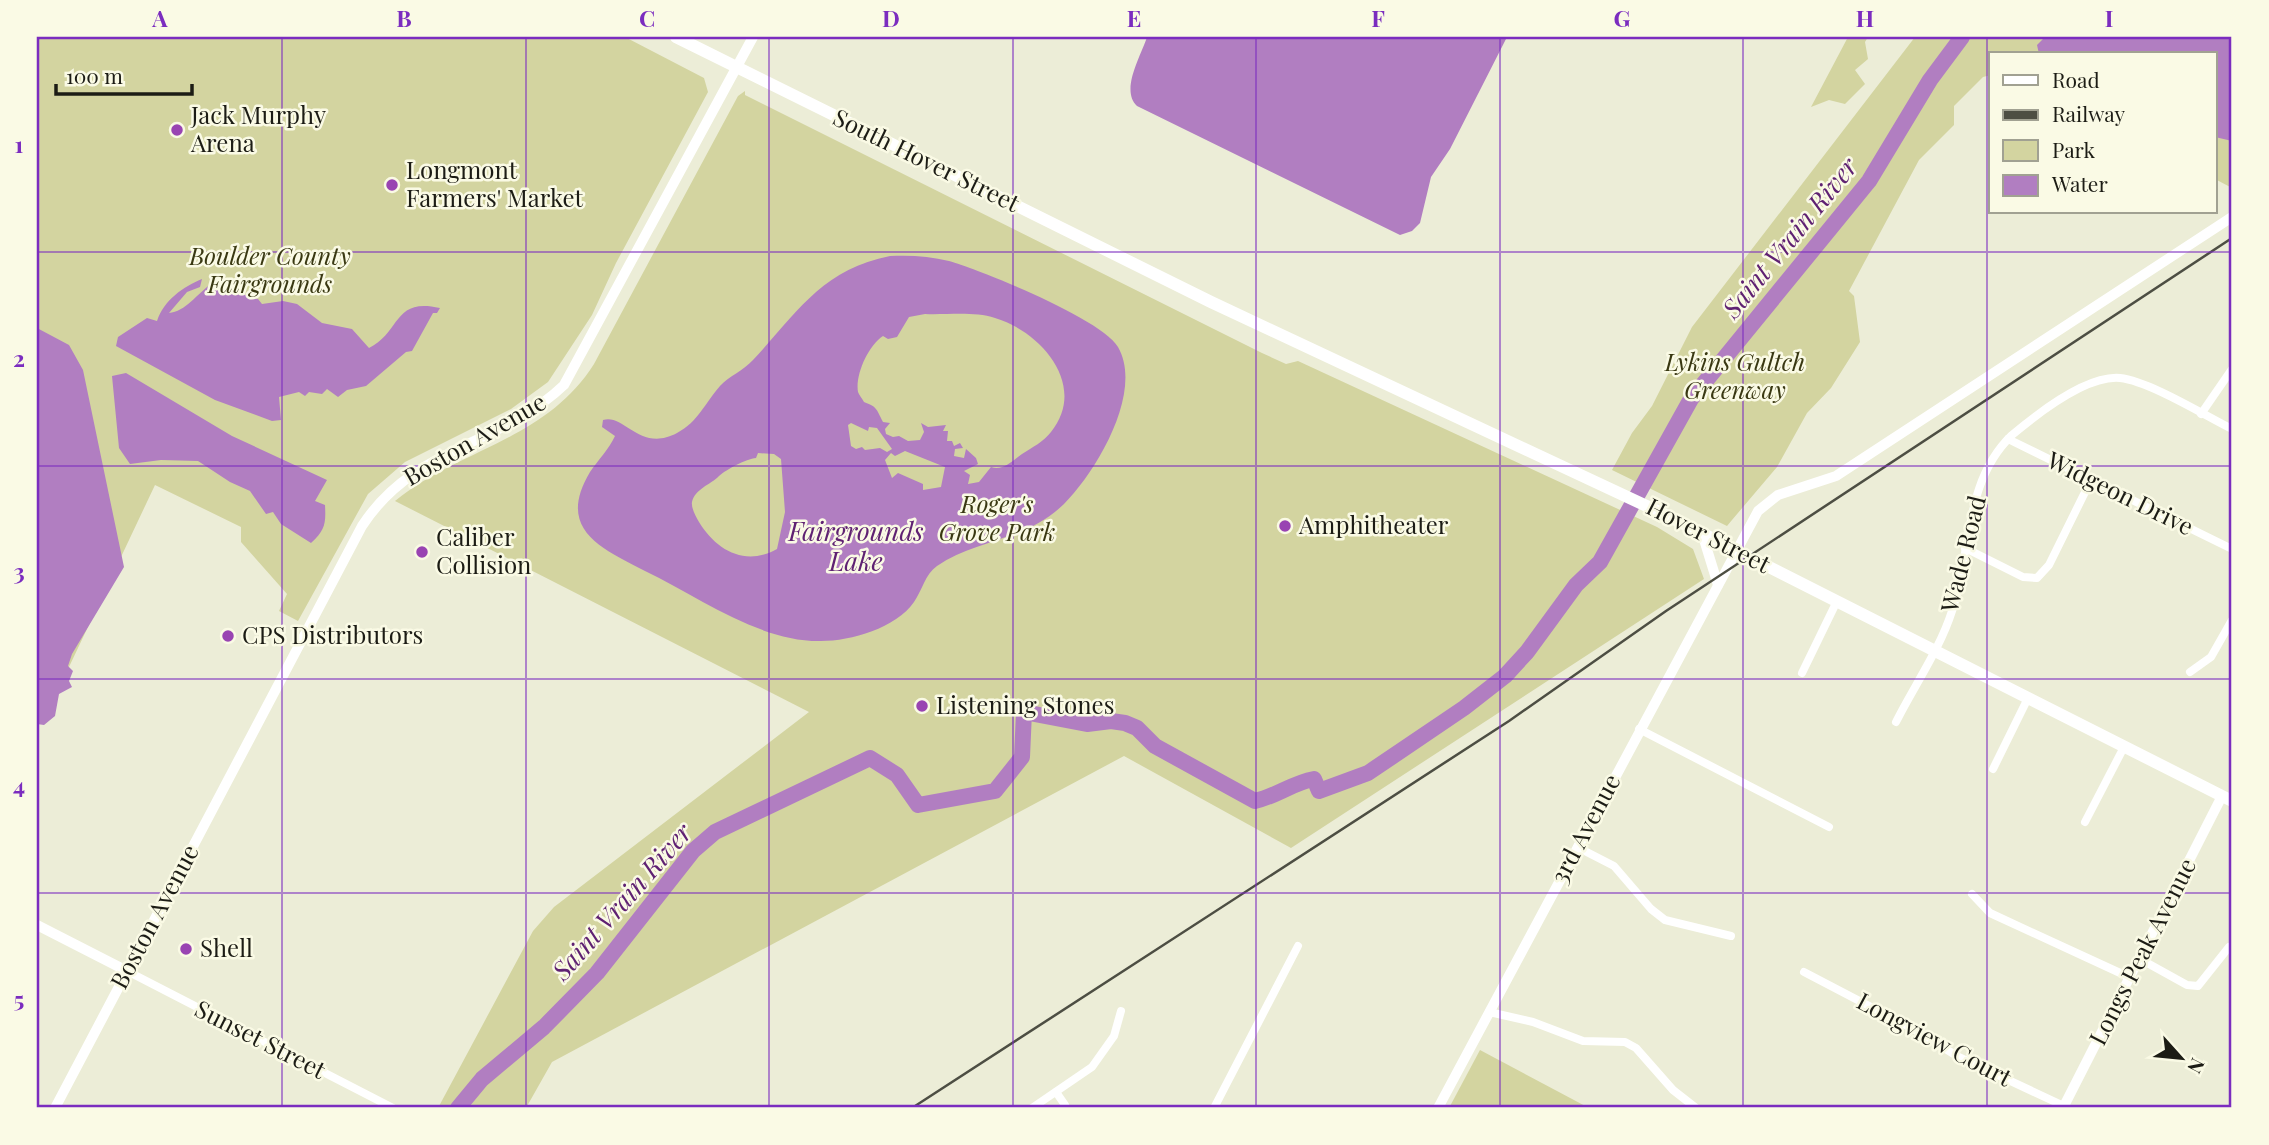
<svg xmlns="http://www.w3.org/2000/svg" width="2269" height="1145" viewBox="0 0 2269 1145" font-family="'Playfair Display',serif">
	<rect width="100%" height="100%" fill="#ecedd7"/>
	<g fill="#d3d4a0">
		<path d="M 37,37 L 625,37 L 704,78 L 708,92 L 616,263 L 592,315 L 548,382 L 511,409 L 405,462 L 368,494 L 298,621 L 279,611 L 287,594 L 241,542 L 241,527 L 155,485 L 43,722 L 37,719 Z"/>
		<path d="M 1848,37 L 1868,37 L 1865,42 L 1868,59 L 1855,70 L 1865,84 L 1845,104 L 1829,100 L 1811,107 Z"/>
		<path d="M 1915,37 L 2232,37 L 2232,188 L 2215,179 L 2215,54 L 1991,54 L 1991,75 L 1983,77 L 1954,106 L 1954,125 L 1919,160 L 1849,291 L 1854,296 L 1860,342 L 1831,388 L 1807,413 L 1777,467 L 1732,520 L 1727,526 L 1612,470 L 1632,433 L 1652,406 L 1692,327 Z"/>
		<path d="M 745,91 L 745,95 L 1262,353 L 1286,364 L 1298,361 L 1657,527 L 1693,549 L 1704,579 L 1291,848 L 1124,756 L 552,1062 L 526,1108 L 438,1108 L 533,931 L 554,907 L 809,712 L 395,501 C 461,448 546,440 594,364 L 738,96 Z"/>
		<path d="M 1480,1050 L 1589,1108 L 1449,1108 Z"/>
	</g>
	<g fill="#b17ec1" fill-rule="evenodd">
		<path d="M 1147,37 L 1507,37 L 1450,149 L 1431,177 L 1420,223 L 1412,231 L 1400,235 L 1137,106 C 1120,90 1141,56 1147,37 Z"/>
		<path d="M 2045,37 L 2232,37 L 2232,141 L 2215,137 L 2215,54 L 2039,54 L 2037,45 Z"/>
		<path d="M 890,256 C 910,255 930,256 949,261 C 983,271 1102,319 1118,347 C 1144,392 1096,472 1064,504 C 1026,541 977,539 937,566 C 925,574 922,591 914,602 C 896,628 851,641 821,641 C 759,642 699,597 645,571 C 600,548 556,529 590,472 C 598,460 609,449 615,436 L 602,427 L 603,420 C 624,413 640,453 677,433 C 698,422 705,403 720,386 C 729,376 743,371 753,360 C 798,312 821,270 890,256 ZM 925,314 C 947,315 974,311 995,318 C 1042,332 1088,386 1051,432 C 1043,442 1033,447 1022,454 C 1012,461 1003,471 991,467 L 979,482 L 968,484 L 970,475 L 964,471 L 978,464 L 976,458 L 966,449 L 964,458 L 954,456 L 955,449 L 963,448 L 960,443 L 954,446 L 952,441 L 947,441 L 948,431 L 943,431 L 946,425 L 928,427 L 921,423 L 924,432 L 920,440 L 908,441 L 899,436 L 893,437 L 886,434 L 885,429 L 890,423 L 883,422 C 876,408 877,407 864,402 C 862,398 859,395 858,392 C 855,375 868,346 883,336 L 888,339 L 897,337 L 909,317 ZM 851,423 L 868,431 L 869,427 L 877,428 L 892,449 L 887,452 L 880,448 L 865,450 L 862,447 L 856,449 L 851,446 L 848,425 ZM 905,451 L 945,467 L 941,487 L 923,490 L 923,484 L 898,473 L 892,478 L 885,460 L 891,453 L 895,456 ZM 758,453 L 774,454 L 781,459 L 785,512 L 777,549 C 745,567 716,550 699,522 C 696,517 691,508 692,502 C 695,489 710,485 719,476 C 727,469 746,459 756,458 Z"/>
		<path d="M 202,279 L 200,287 L 187,292 L 169,313 C 185,312 198,293 211,284 L 258,299 L 262,304 L 283,301 L 297,304 L 322,323 L 352,329 L 369,348 C 401,332 393,297 440,308 L 437,313 L 433,313 L 412,351 L 406,352 L 366,386 L 347,390 L 338,397 L 327,389 L 322,394 L 309,392 L 305,396 L 299,392 L 279,397 L 281,420 L 272,421 L 215,400 L 116,346 L 118,337 L 147,318 L 157,321 C 164,300 183,287 202,279 Z"/>
		<path d="M 37,328 L 69,345 L 83,370 L 124,567 L 72,654 L 68,666 L 73,671 L 69,681 L 72,687 L 59,694 L 55,716 L 44,725 L 37,724 Z"/>
		<path d="M 126,373 L 232,436 L 327,480 L 315,501 L 325,505 C 326,524 325,530 311,543 L 281,524 L 273,512 L 266,514 L 250,491 L 230,482 L 198,461 L 161,460 L 130,464 L 119,448 L 112,376 Z"/>
	</g>
	<g fill="none" stroke-linecap="round" stroke-linejoin="round">
		<path stroke="#b17ec1" stroke-width="16" d="M 458,1108 L 482,1079 L 544,1027 L 597,973 L 693,851 L 715,832 L 870,758 L 897,775 L 918,805 L 995,791 L 1022,757 L 1024,712 L 1087,724 L 1111,721 L 1125,723 L 1137,728 L 1155,746 L 1255,801 C 1277,796 1292,783 1314,779 L 1319,791 L 1368,773 L 1464,708 L 1505,676 L 1527,652 L 1576,585 L 1600,562 L 1691,399 L 1869,181 L 1930,80 L 1962,37"/>
		<g stroke="#fff" stroke-width="8">
			<path d="M 2201,414 L 2232,369"/>
			<path d="M 2008,439 L 2232,549"/>
			<path d="M 1965,548 L 2023,577 L 2037,578 L 2049,565 L 2091,480"/>
			<path d="M 2190,672 L 2211,657 L 2232,620"/>
			<path d="M 1802,673 L 1837,601"/>
			<path d="M 1896,722 C 1914,686 1940,649 1952,611 C 1972,552 1963,482 2012,435 C 2037,414 2087,375 2120,378 C 2149,381 2204,415 2232,429"/>
			<path d="M 1639,729 L 1829,827"/>
			<path d="M 1993,769 L 2028,698"/>
			<path d="M 2085,822 L 2124,747"/>
			<path d="M 1577,847 L 1614,866 L 1651,909 L 1665,920 L 1731,936"/>
			<path d="M 1972,894 L 1990,913 L 2131,978"/>
			<path d="M 2140,959 L 2187,985 L 2198,986 L 2229,947"/>
			<path d="M 127,971 L 393,1108"/>
			<path d="M 1804,972 L 1915,1030 L 1957,1056 L 2064,1106"/>
			<path d="M 1489,1012 L 1533,1022 L 1583,1041 L 1625,1042 L 1636,1048 L 1673,1090 L 1696,1108"/>
			<path d="M 1056,1092 L 1065,1105"/>
			<path d="M 1032,1108 L 1092,1067 L 1114,1036 L 1121,1011"/>
			<path d="M 1214,1108 L 1298,946"/>
		</g>
		<g stroke="#fff" stroke-width="10">
			<path d="M 1702,533 L 1718,585"/>
			<path d="M 37,925 L 127,971"/>
			<path d="M 55,1108 L 362,526 C 414,446 499,447 564,385 L 753,37"/>
			<path d="M 1438,1108 L 1758,511 L 1778,495 L 1836,476 L 2232,217"/>
			<path d="M 2063,1108 L 2222,796"/>
		</g>
		<path stroke="#fff" stroke-width="12" d="M 676,37 L 1211,302 L 1668,516 L 2232,801"/>
		<path stroke="#4d4e43" stroke-width="2.5" d="M 912,1108 L 1509,721 L 1666,611 L 2232,238"/>
	</g>
	<path fill="none" stroke="#7b2cbf" stroke-width="2" stroke-opacity="0.55" d="M 282,37 L 282,1108M 526,37 L 526,1108M 769,37 L 769,1108M 1013,37 L 1013,1108M 1256,37 L 1256,1108M 1500,37 L 1500,1108M 1743,37 L 1743,1108M 1987,37 L 1987,1108M 37,252 L 2232,252M 37,466 L 2232,466M 37,679 L 2232,679M 37,893 L 2232,893"/>
	<g fill="#9944b2" stroke="#fafae5" stroke-width="2.5">
		<circle cx="177" cy="130" r="7"/>
		<circle cx="392" cy="185" r="7"/>
		<circle cx="1285" cy="526" r="7"/>
		<circle cx="422" cy="552" r="7"/>
		<circle cx="228" cy="636" r="7"/>
		<circle cx="922" cy="706" r="7"/>
		<circle cx="186" cy="949" r="7"/>
	</g>
	<g text-anchor="middle" stroke-width="5" stroke-linejoin="round" paint-order="stroke">
		<g font-size="24" fill="#1c1c15" stroke="#fafae5" text-anchor="start">
			<text x="191" y="124">Jack Murphy<tspan x="191" dy="28">Arena</tspan></text>
			<text x="406" y="179">Longmont<tspan x="406" dy="28">Farmers' Market</tspan></text>
			<text x="1299" y="534">Amphitheater</text>
			<text x="436" y="546">Caliber<tspan x="436" dy="28">Collision</tspan></text>
			<text x="242" y="644">CPS Distributors</text>
			<text x="936" y="714">Listening Stones</text>
			<text x="200" y="957">Shell</text>
		</g>
		<g font-size="24" fill="#1c1c15" stroke="#fafae5">
			<text transform="translate(926 161) rotate(26)" y="8">South Hover Street</text>
			<text transform="translate(475 440) rotate(-30)" y="8">Boston Avenue</text>
			<text transform="translate(2120 494) rotate(26)" y="8">Widgeon Drive</text>
			<text transform="translate(1708 536) rotate(27)" y="8">Hover Street</text>
			<text transform="translate(1964 554) rotate(-76)" y="8">Wade Road</text>
			<text transform="translate(1586 829) rotate(-62)" y="8">3rd Avenue</text>
			<text transform="translate(155 917) rotate(-62)" y="8">Boston Avenue</text>
			<text transform="translate(2143 952) rotate(-63)" y="8">Longs Peak Avenue</text>
			<text transform="translate(260 1040) rotate(27)" y="8">Sunset Street</text>
			<text transform="translate(1934 1040) rotate(28)" y="8">Longview Court</text>
		</g>
		<g font-size="24" font-style="italic" fill="#393812" stroke="#fafae5">
			<text x="270" y="265">Boulder County<tspan x="270" dy="28">Fairgrounds</tspan></text>
			<text x="1735" y="371">Lykins Gultch<tspan x="1735" dy="28">Greenway</tspan></text>
			<text x="997" y="513">Roger's<tspan x="997" dy="28">Grove Park</tspan></text>
		</g>
		<g font-size="26" font-style="italic" fill="#5f2172" stroke="#fafae5">
			<text transform="translate(1790 238) rotate(-51)" y="9">Saint Vrain River</text>
			<text x="856" y="541">Fairgrounds<tspan x="856" dy="30">Lake</tspan></text>
			<text transform="translate(622 902) rotate(-49)" y="9">Saint Vrain River</text>
		</g>
	</g>
	<rect width="2269" height="1145" fill="none" stroke="#fafae5" stroke-width="77"/>
	<rect x="1989" y="52" width="228" height="161" fill="#fafae5" stroke="#a1a192" stroke-width="2"/>
	<rect x="2003" y="75" width="35" height="10" fill="#ffffff" stroke="#a1a192" stroke-width="2"/>
	<text x="2052" y="88" font-size="21" fill="#1c1c15">Road</text>
	<rect x="2003" y="110" width="35" height="10" fill="#4d4e43" stroke="#a1a192" stroke-width="2"/>
	<text x="2052" y="122" font-size="21" fill="#1c1c15">Railway</text>
	<rect x="2003" y="140" width="35" height="21" fill="#d3d4a0" stroke="#a1a192" stroke-width="2"/>
	<text x="2052" y="158" font-size="21" fill="#1c1c15">Park</text>
	<rect x="2003" y="175" width="35" height="21" fill="#b17ec1" stroke="#a1a192" stroke-width="2"/>
	<text x="2052" y="192" font-size="21" fill="#1c1c15">Water</text>
	<g transform="translate(2181 1058) rotate(117)" stroke="#fafae5" stroke-width="5" paint-order="stroke">
	<path d="M0-5L12 26L0 18L-12 26Z" fill="#1c1c15"/>
	<text y="-10" font-size="19" font-weight="bold" text-anchor="middle" fill="#1c1c15">N</text>
	</g>
	<path d="M56 84v10h136v-10" fill="none" stroke="#1c1c15" stroke-width="3.5"/>
	<text x="66" y="84" font-size="21" fill="#1c1c15" stroke="#fafae5" stroke-width="5" paint-order="stroke">100 m</text>
	<rect x="38" y="38" width="2192" height="1068" fill="none" stroke="#7b2cbf" stroke-width="2.5"/>
	<g font-size="23" text-anchor="middle" font-weight="bold" fill="#7b2cbf">
		<text x="160" y="27">A</text>
		<text x="404" y="27">B</text>
		<text x="647" y="27">C</text>
		<text x="891" y="27">D</text>
		<text x="1134" y="27">E</text>
		<text x="1378" y="27">F</text>
		<text x="1622" y="27">G</text>
		<text x="1865" y="27">H</text>
		<text x="2109" y="27">I</text>
		<text x="19" y="153">1</text>
		<text x="19" y="367">2</text>
		<text x="19" y="580">3</text>
		<text x="19" y="794">4</text>
		<text x="19" y="1008">5</text>
	</g>
</svg>
